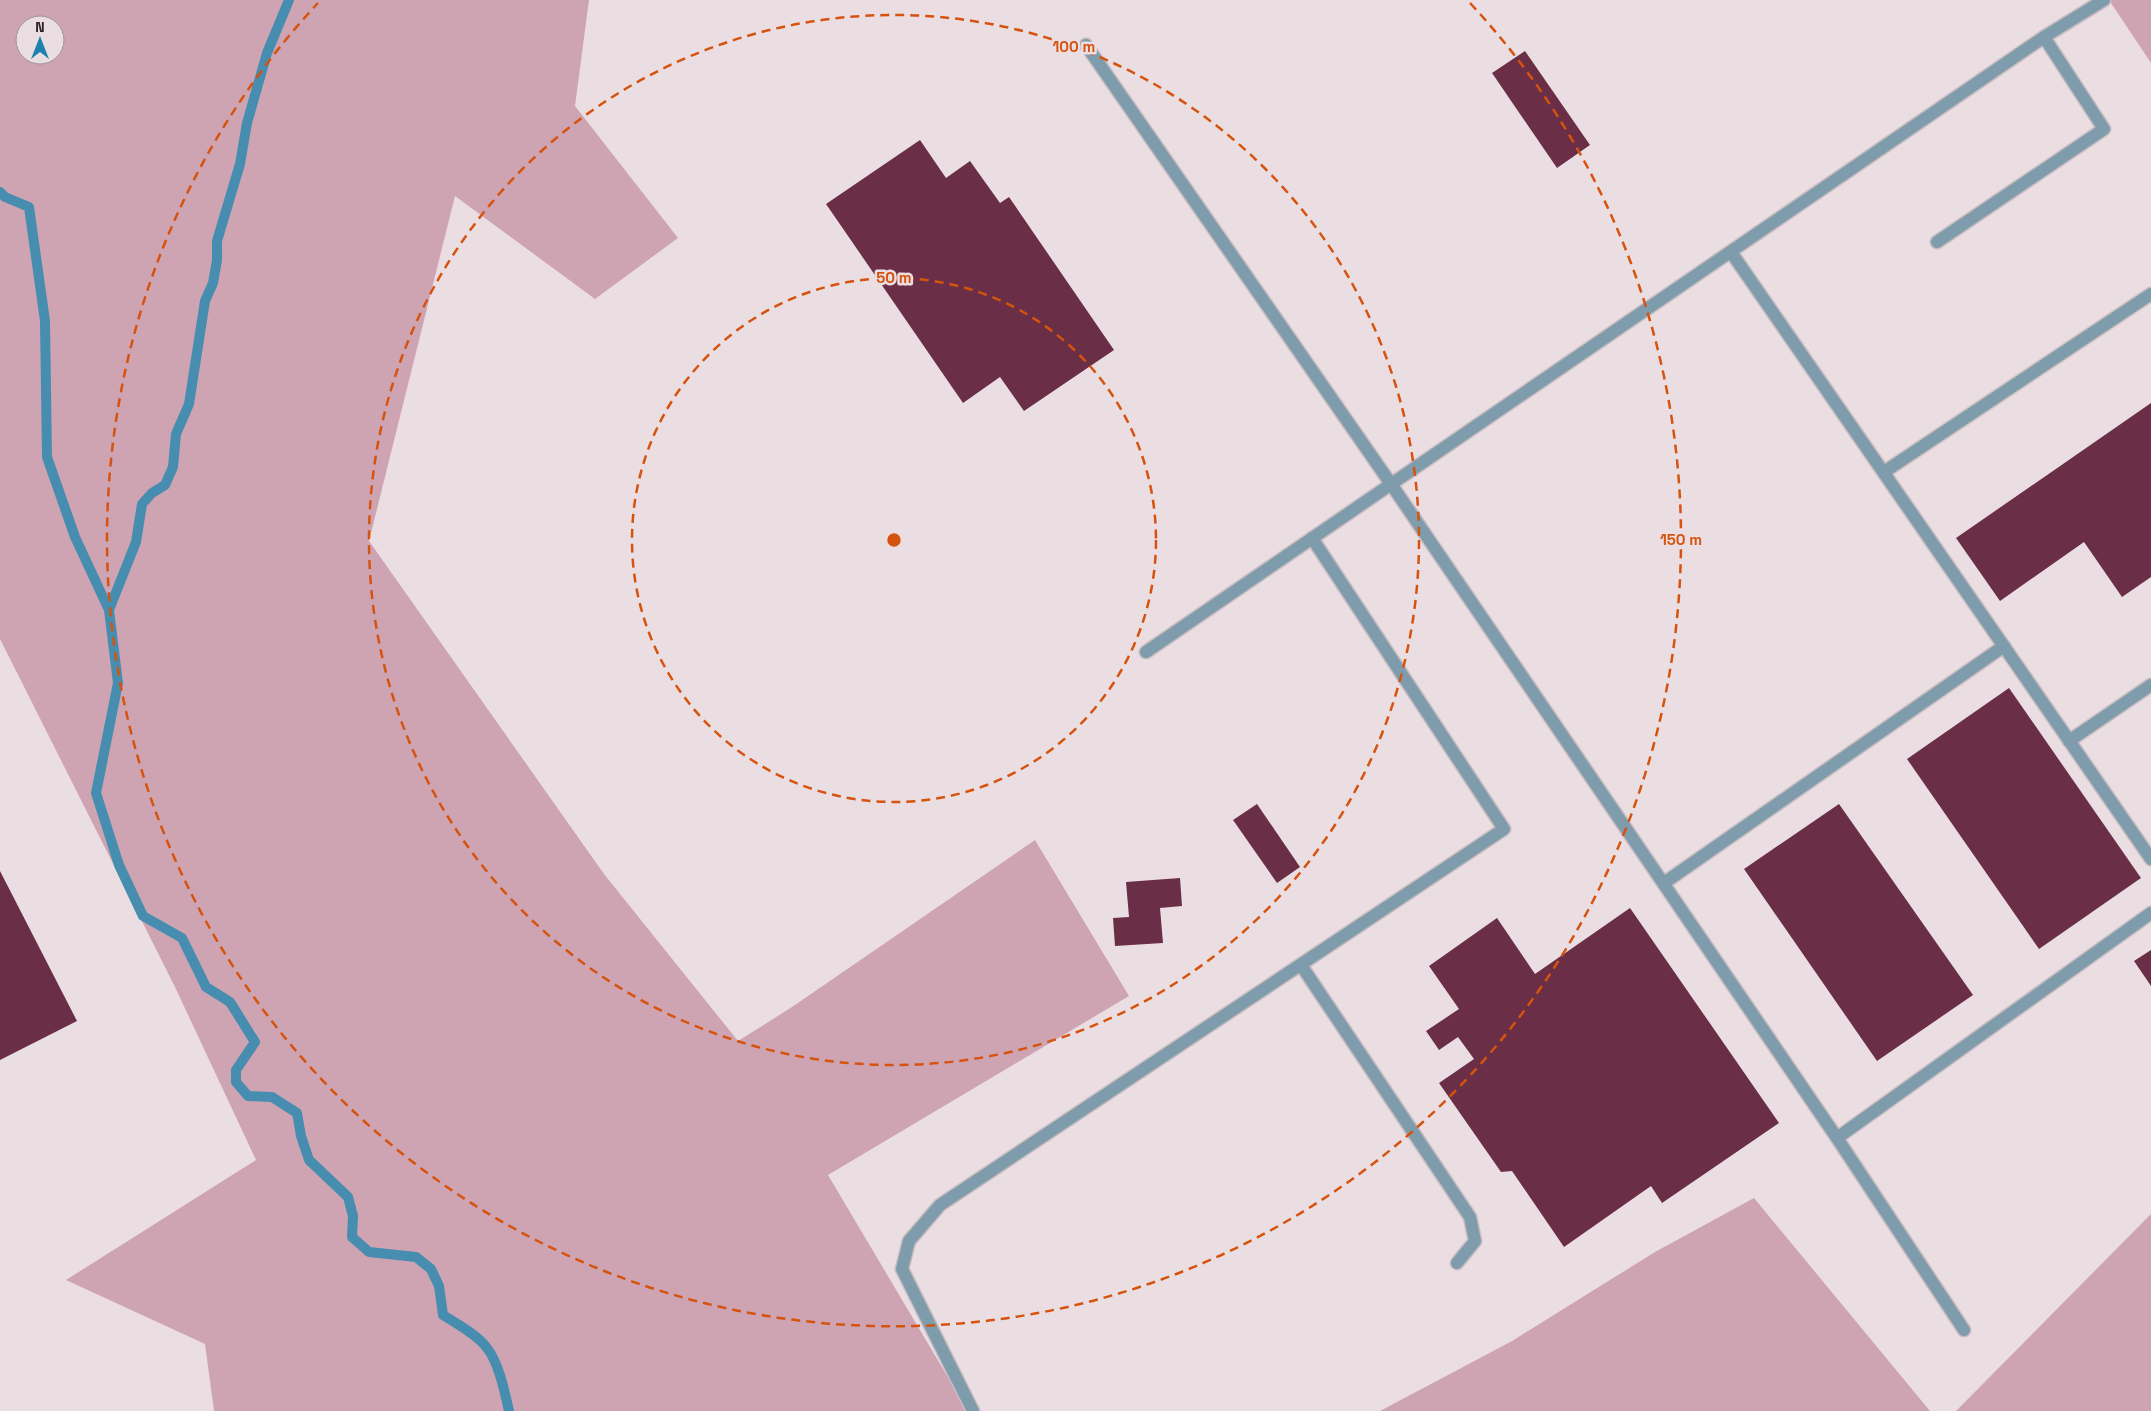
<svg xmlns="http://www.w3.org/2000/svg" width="2151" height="1411" viewBox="0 0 2151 1411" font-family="'Space Grotesk',sans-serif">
	<rect width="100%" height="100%" fill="#ebdee2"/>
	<g fill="#cfa4b2" fill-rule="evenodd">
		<path d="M 0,0 L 589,0 L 575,106 L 678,238 L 595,299 L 455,196 L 369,541 L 604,874 L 738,1041 L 792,1007 L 1035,840 L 1129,996 L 828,1175 L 968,1411 L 214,1411 L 205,1344 L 66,1280 L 256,1160 L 174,985 L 0,639 ZM 25,25 L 55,25 L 55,55 L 25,55 Z"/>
		<path d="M 2109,0 L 2151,0 L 2151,63 Z"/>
		<path d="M 1754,1198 L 1930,1411 L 1380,1411 L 1512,1341 L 1655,1252 Z"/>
		<path d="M 2151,1214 L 2151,1411 L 1956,1411 Z"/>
	</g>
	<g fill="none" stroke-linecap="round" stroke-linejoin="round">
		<g stroke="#478db0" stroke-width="10">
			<path d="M 0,192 L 5,197 L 29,207 L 45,321 L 47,457 L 75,537 L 109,610 L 118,683 L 96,793 L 119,865 L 143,916 L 182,938 L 206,987 L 230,1002 L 255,1042 L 236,1070 L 236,1082 L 248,1096 L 272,1097 L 297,1113 L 301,1136 L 309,1160 L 348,1197 L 353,1216 L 352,1237 L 369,1252 L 416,1257 L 431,1269 L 439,1286 L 443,1315 C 456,1323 479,1336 487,1348 C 499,1363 505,1393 509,1411"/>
			<path d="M 109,610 L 136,542 L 142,504 L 152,493 L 165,485 L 173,467 L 176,434 L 189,404 L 205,301 L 213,283 L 217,260 L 217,241 L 240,164 L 247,123 L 267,53 L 289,0"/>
		</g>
	</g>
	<g fill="#6a2f46">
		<path d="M 1525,51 L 1590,145 L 1557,168 L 1492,73 Z"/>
		<path d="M 920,140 L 946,178 L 970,161 L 1000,203 L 1009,197 L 1114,350 L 1024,411 L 1000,377 L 963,403 L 826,204 Z"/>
		<path d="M 2151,403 L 2151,577 L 2122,597 L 2084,542 L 2000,601 L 1956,538 Z"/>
		<path d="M 2009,688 L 2141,878 L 2039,949 L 1907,759 Z"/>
		<path d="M 1257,804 L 1300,867 L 1277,883 L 1233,820 Z"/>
		<path d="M 1839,804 L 1973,995 L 1877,1061 L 1744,869 Z"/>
		<path d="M 0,871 L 77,1021 L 0,1060 Z"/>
		<path d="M 1180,878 L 1182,906 L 1160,908 L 1163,943 L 1115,946 L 1113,918 L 1129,917 L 1126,882 Z"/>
		<path d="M 1630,908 L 1779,1123 L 1662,1203 L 1651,1186 L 1564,1247 L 1512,1171 L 1501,1172 L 1439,1083 L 1474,1059 L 1458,1037 L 1439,1050 L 1426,1031 L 1459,1009 L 1429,966 L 1497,918 L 1535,974 Z"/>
		<path d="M 2151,950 L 2151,986 L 2134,961 Z"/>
	</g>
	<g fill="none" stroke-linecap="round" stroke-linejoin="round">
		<defs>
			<g id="lane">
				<path d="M 1086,45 L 1391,484 L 1837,1138 L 2151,913"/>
				<path d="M 1937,242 L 2104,129 L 2044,37"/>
				<path d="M 1731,252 L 2151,859"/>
				<path d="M 1884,472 L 2151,294"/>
				<path d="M 1146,652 L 2044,37 L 2104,0"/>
				<path d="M 2069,741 L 2151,685"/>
				<path d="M 1664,883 L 2004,646"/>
				<path d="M 1301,965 L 1470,1217 L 1475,1241 L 1457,1263"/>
				<path d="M 1837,1138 L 1964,1330"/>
				<path d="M 973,1411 L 902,1269 L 909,1241 L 940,1205 L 1504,829 L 1312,538"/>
			</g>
		</defs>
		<use href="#lane" stroke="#c8bcc0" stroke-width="15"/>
		<use href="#lane" stroke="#7f9cac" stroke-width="12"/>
	</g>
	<g fill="none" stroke="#d5530e" stroke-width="2.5" stroke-dasharray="9 6">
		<circle cx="894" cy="540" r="262"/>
		<circle cx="894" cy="540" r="525"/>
		<path d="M1470 3A787 787 0 1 1 318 3"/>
	</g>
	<circle cx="894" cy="540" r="8" fill="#d5530e" stroke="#ebdee2" stroke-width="2.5"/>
	<g font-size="15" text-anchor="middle" font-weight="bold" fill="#d5530e" stroke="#ebdee2" stroke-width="5" stroke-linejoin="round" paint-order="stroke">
		<text x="1074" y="52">100 m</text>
		<text x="894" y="283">50 m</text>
		<text x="1681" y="545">150 m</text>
	</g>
	<g transform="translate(40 40)"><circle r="24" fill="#ebdee2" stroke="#9c9296"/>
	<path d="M0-4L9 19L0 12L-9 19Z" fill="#1e82ac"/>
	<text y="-8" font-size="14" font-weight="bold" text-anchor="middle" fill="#262123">N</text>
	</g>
</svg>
